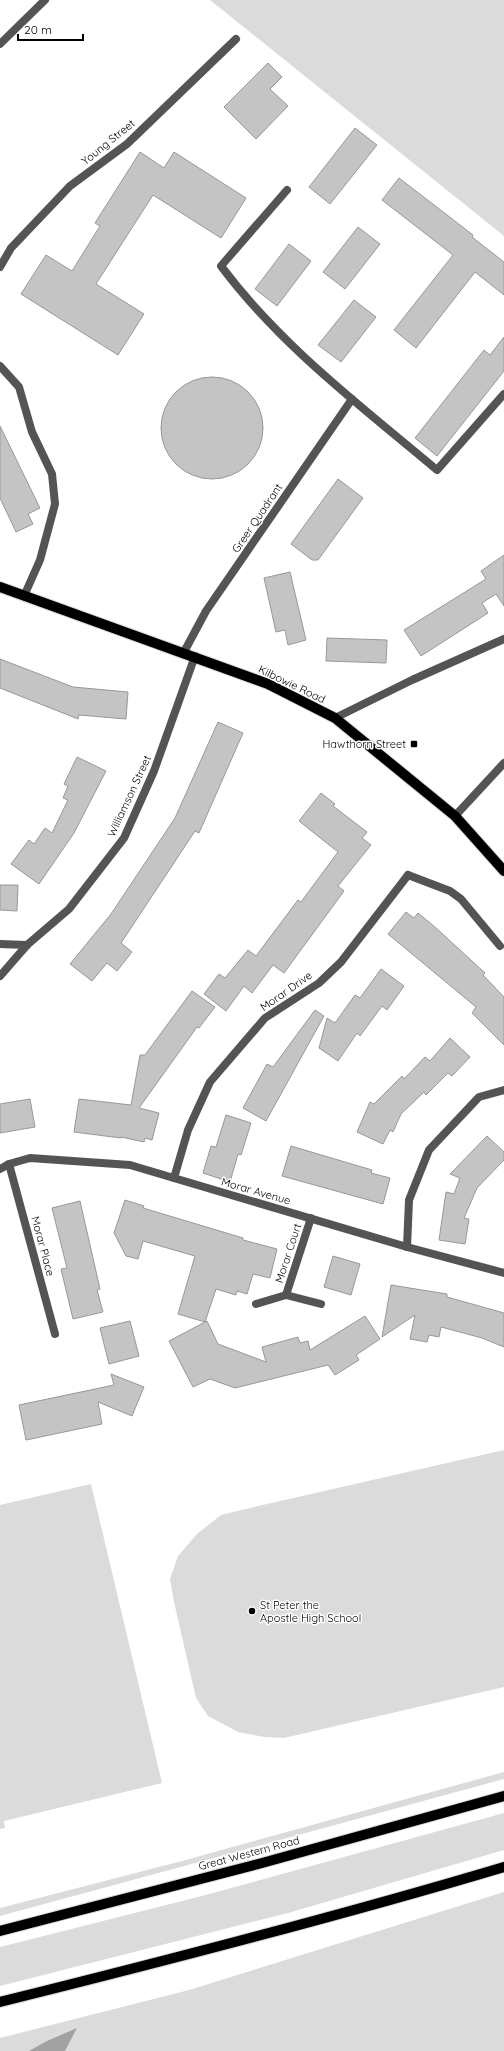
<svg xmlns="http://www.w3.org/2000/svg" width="504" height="2051" viewBox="0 0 504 2051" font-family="Quicksand,sans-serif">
	<rect width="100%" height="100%" fill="#fff"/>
	<g fill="#dbdbdb">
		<path d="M 210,0 L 504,0 L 504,236 Z"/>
		<path d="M 504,1450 L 504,1687 L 284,1738 L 264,1737 L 238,1732 L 208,1716 L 196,1698 L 174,1602 L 170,1579 L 178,1556 L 197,1534 L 221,1515 L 237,1511 Z"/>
		<path d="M 91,1484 L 162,1783 L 4,1821 L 5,1828 L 0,1829 L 0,1505 Z"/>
		<path d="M 504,1772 L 504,1779 L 0,1916 L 0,1908 L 182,1861 Z"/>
		<path d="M 504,1813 L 504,1850 L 288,1913 L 0,1986 L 0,1947 L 202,1896 Z"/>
		<path d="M 504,1892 L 504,2051 L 0,2051 L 0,2038 L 189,1990 Z"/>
	</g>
	<path fill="#a2a2a2" d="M 77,2028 L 65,2051 L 29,2051 L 47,2041 Z"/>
	<g fill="#c4c4c4" stroke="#989898">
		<path d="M 268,63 L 282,77 L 270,89 L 288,106 L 256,139 L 224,107 Z"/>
		<path d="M 355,128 L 377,145 L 330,204 L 309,187 Z"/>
		<path d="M 140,152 L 164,168 L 174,152 L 246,198 L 221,238 L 153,195 L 96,284 L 144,314 L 118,355 L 21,294 L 46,255 L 72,271 L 100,226 L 95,223 Z"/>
		<path d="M 399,178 L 473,235 L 472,237 L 504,262 L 504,295 L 475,272 L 416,348 L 394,330 L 453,255 L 382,200 Z"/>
		<path d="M 358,227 L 380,244 L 345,289 L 323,272 Z"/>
		<path d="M 289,244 L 311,261 L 277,306 L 255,289 Z"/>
		<path d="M 354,300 L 376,317 L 341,362 L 318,345 Z"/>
		<path d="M 504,337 L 504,371 L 437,456 L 415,438 L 484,350 L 490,355 Z"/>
		<circle cx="212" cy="428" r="51"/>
		<path d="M 0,426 L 40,508 L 28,514 L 33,524 L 16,532 L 0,498 Z"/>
		<path d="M 338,479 L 363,498 L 318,560 L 312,560 L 291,544 Z"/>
		<path d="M 504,555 L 504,606 L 496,594 L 482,603 L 488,613 L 421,656 L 404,630 L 486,579 L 481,571 Z"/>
		<path d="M 290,572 L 306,640 L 288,645 L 285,630 L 276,632 L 264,578 Z"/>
		<path d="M 327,638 L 387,640 L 386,663 L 326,661 Z"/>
		<path d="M 0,659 L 73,687 L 128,692 L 126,719 L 79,715 L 78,719 L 0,688 Z"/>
		<path d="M 218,722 L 243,733 L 199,833 L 195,831 L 121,943 L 132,952 L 117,971 L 107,963 L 92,981 L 70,964 L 111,914 L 175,818 Z"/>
		<path d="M 77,757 L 106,771 L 74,833 L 39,884 L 11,864 L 29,840 L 34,844 L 45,828 L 52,833 L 68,800 L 63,798 L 68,786 L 64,784 Z"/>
		<path d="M 321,793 L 335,804 L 333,806 L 367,832 L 362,838 L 371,845 L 338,886 L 344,891 L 284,973 L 273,965 L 252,993 L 244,986 L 226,1011 L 204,994 L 219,974 L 225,978 L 248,950 L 256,956 L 298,900 L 301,902 L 338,852 L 299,821 Z"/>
		<path d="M 0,885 L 18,885 L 17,911 L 0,910 Z"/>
		<path d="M 406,912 L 414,918 L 418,913 L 435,927 L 485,973 L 483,975 L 504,997 L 504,1045 L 472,1013 L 476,1007 L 388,934 Z"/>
		<path d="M 381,969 L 404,986 L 387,1010 L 382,1006 L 360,1036 L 357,1033 L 338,1061 L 319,1048 L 327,1018 L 335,1023 L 355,995 L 360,998 Z"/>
		<path d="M 192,991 L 215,1007 L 199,1028 L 197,1027 L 139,1108 L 159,1113 L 152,1140 L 145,1138 L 144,1142 L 121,1137 L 121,1138 L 74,1132 L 79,1099 L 131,1105 L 140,1055 L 145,1055 Z"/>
		<path d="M 315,1010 L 324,1016 L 266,1121 L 243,1108 L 267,1064 L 273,1067 Z"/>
		<path d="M 450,1038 L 470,1057 L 452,1076 L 448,1073 L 426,1095 L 424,1092 L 401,1114 L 393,1132 L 390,1130 L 383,1144 L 357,1132 L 370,1102 L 374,1104 L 402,1076 L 404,1079 L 425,1057 L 430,1061 Z"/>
		<path d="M 30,1099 L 35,1127 L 0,1133 L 0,1104 Z"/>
		<path d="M 226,1115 L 251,1123 L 241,1155 L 238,1154 L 230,1182 L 203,1173 L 211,1146 L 216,1147 Z"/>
		<path d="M 487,1136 L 504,1152 L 504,1160 L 477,1188 L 464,1218 L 469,1219 L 465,1244 L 439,1240 L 446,1192 L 454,1194 L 460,1178 L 450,1174 Z"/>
		<path d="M 291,1146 L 372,1170 L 371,1173 L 390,1178 L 383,1204 L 282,1176 Z"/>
		<path d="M 125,1200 L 144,1206 L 143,1208 L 243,1238 L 243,1240 L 277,1249 L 270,1278 L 253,1274 L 247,1294 L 237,1291 L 236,1295 L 216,1289 L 205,1322 L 207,1321 L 218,1344 L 266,1362 L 262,1347 L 298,1337 L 300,1343 L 308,1341 L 310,1350 L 365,1316 L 380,1339 L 356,1355 L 359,1360 L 335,1375 L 328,1365 L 235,1388 L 210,1379 L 193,1387 L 169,1341 L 205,1322 L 178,1314 L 195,1256 L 143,1241 L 138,1259 L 126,1256 L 114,1233 Z"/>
		<path d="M 80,1201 L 100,1289 L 97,1290 L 103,1312 L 73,1319 L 61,1269 L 67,1268 L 52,1208 Z"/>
		<path d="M 333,1256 L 360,1264 L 351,1295 L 324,1287 Z"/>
		<path d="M 391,1285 L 447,1294 L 447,1297 L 504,1313 L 504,1347 L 482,1338 L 441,1327 L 439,1337 L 429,1335 L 427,1342 L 410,1339 L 415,1315 L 382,1337 Z"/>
		<path d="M 130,1321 L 139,1356 L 109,1364 L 100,1328 Z"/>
		<path d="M 111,1374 L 144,1387 L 132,1416 L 98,1402 L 102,1424 L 26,1440 L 19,1405 L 114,1385 Z"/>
	</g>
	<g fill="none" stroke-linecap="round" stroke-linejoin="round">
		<defs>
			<g id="primary">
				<path d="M 0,587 L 268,684 L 335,718 L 455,816 L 504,871"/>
				<path d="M 0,1931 L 262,1863 L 504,1796"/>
				<path d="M 0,2002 C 169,1960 337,1917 504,1867"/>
			</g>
		</defs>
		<use href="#primary" stroke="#dbdbdb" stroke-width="12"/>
		<g stroke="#545454" stroke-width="8">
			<path d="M 0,366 L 19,387 L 32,432 L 52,474 L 55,504 L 40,560 L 24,596"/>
			<path d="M 408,875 L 450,891 L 461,899 L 500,946"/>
		</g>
		<g stroke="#545454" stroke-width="8">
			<path d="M 0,44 L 45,0"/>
			<path d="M 287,190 L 221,266 C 281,346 361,406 437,470 L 504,394"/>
			<path d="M 0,267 L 11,248 L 70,186 L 127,144 L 236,39"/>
			<path d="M 184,652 L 206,611 L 352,399"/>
			<path d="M 0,944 L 27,945"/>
			<path d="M 0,976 L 27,945 L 69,909 L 124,838 L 154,771 L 195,656"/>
			<path d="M 9,1164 L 55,1334"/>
			<path d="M 0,1169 L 9,1164 L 30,1158 L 130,1165 L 407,1247 L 504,1273"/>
			<path d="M 174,1178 L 188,1130 L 210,1082 L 265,1018 L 319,983 L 341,962 L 408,875"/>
			<path d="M 407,1247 L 409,1200 L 429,1150 L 479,1097 L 504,1090"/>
			<path d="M 286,1295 L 311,1218"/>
			<path d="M 256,1304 L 286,1295 L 321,1304"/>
		</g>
		<g stroke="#545454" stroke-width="8">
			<path d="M 335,718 L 412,680 L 504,639"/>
			<path d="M 455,816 L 504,763"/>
		</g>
		<use href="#primary" stroke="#000" stroke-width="10"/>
	</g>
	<g fill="#000" stroke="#fff" stroke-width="1.5">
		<rect x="410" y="740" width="8" height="8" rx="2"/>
		<circle cx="252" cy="1611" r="4"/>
	</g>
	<g text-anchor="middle" stroke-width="3" stroke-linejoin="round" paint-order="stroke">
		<g font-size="11" fill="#000" stroke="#fff">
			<text transform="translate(108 142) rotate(-39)" y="4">Young Street</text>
			<text transform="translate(257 518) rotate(-56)" y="4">Greer Quadrant</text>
			<text transform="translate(292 684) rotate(26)" y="4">Kilbowie Road</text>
			<text transform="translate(129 796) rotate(-65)" y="4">Williamson Street</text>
			<text transform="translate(286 991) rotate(-35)" y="4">Morar Drive</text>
			<text transform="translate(256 1191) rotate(16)" y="4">Morar Avenue</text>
			<text transform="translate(43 1246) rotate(75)" y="4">Morar Place</text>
			<text transform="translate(288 1253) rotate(-72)" y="4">Morar Court</text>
			<text transform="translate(249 1853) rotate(-15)" y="4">Great Western Road</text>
		</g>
		<g font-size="11" fill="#000" stroke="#fff" text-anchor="end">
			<text x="406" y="748">Hawthorn Street</text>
			<text x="260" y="1609" text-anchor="start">St Peter the<tspan x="260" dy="13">Apostle High School</tspan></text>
		</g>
	</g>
	<path d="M18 34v6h65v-6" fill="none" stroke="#000000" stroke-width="2"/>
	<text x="24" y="34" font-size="12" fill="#000000" stroke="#ffffff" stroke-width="3" paint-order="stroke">20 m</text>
</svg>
